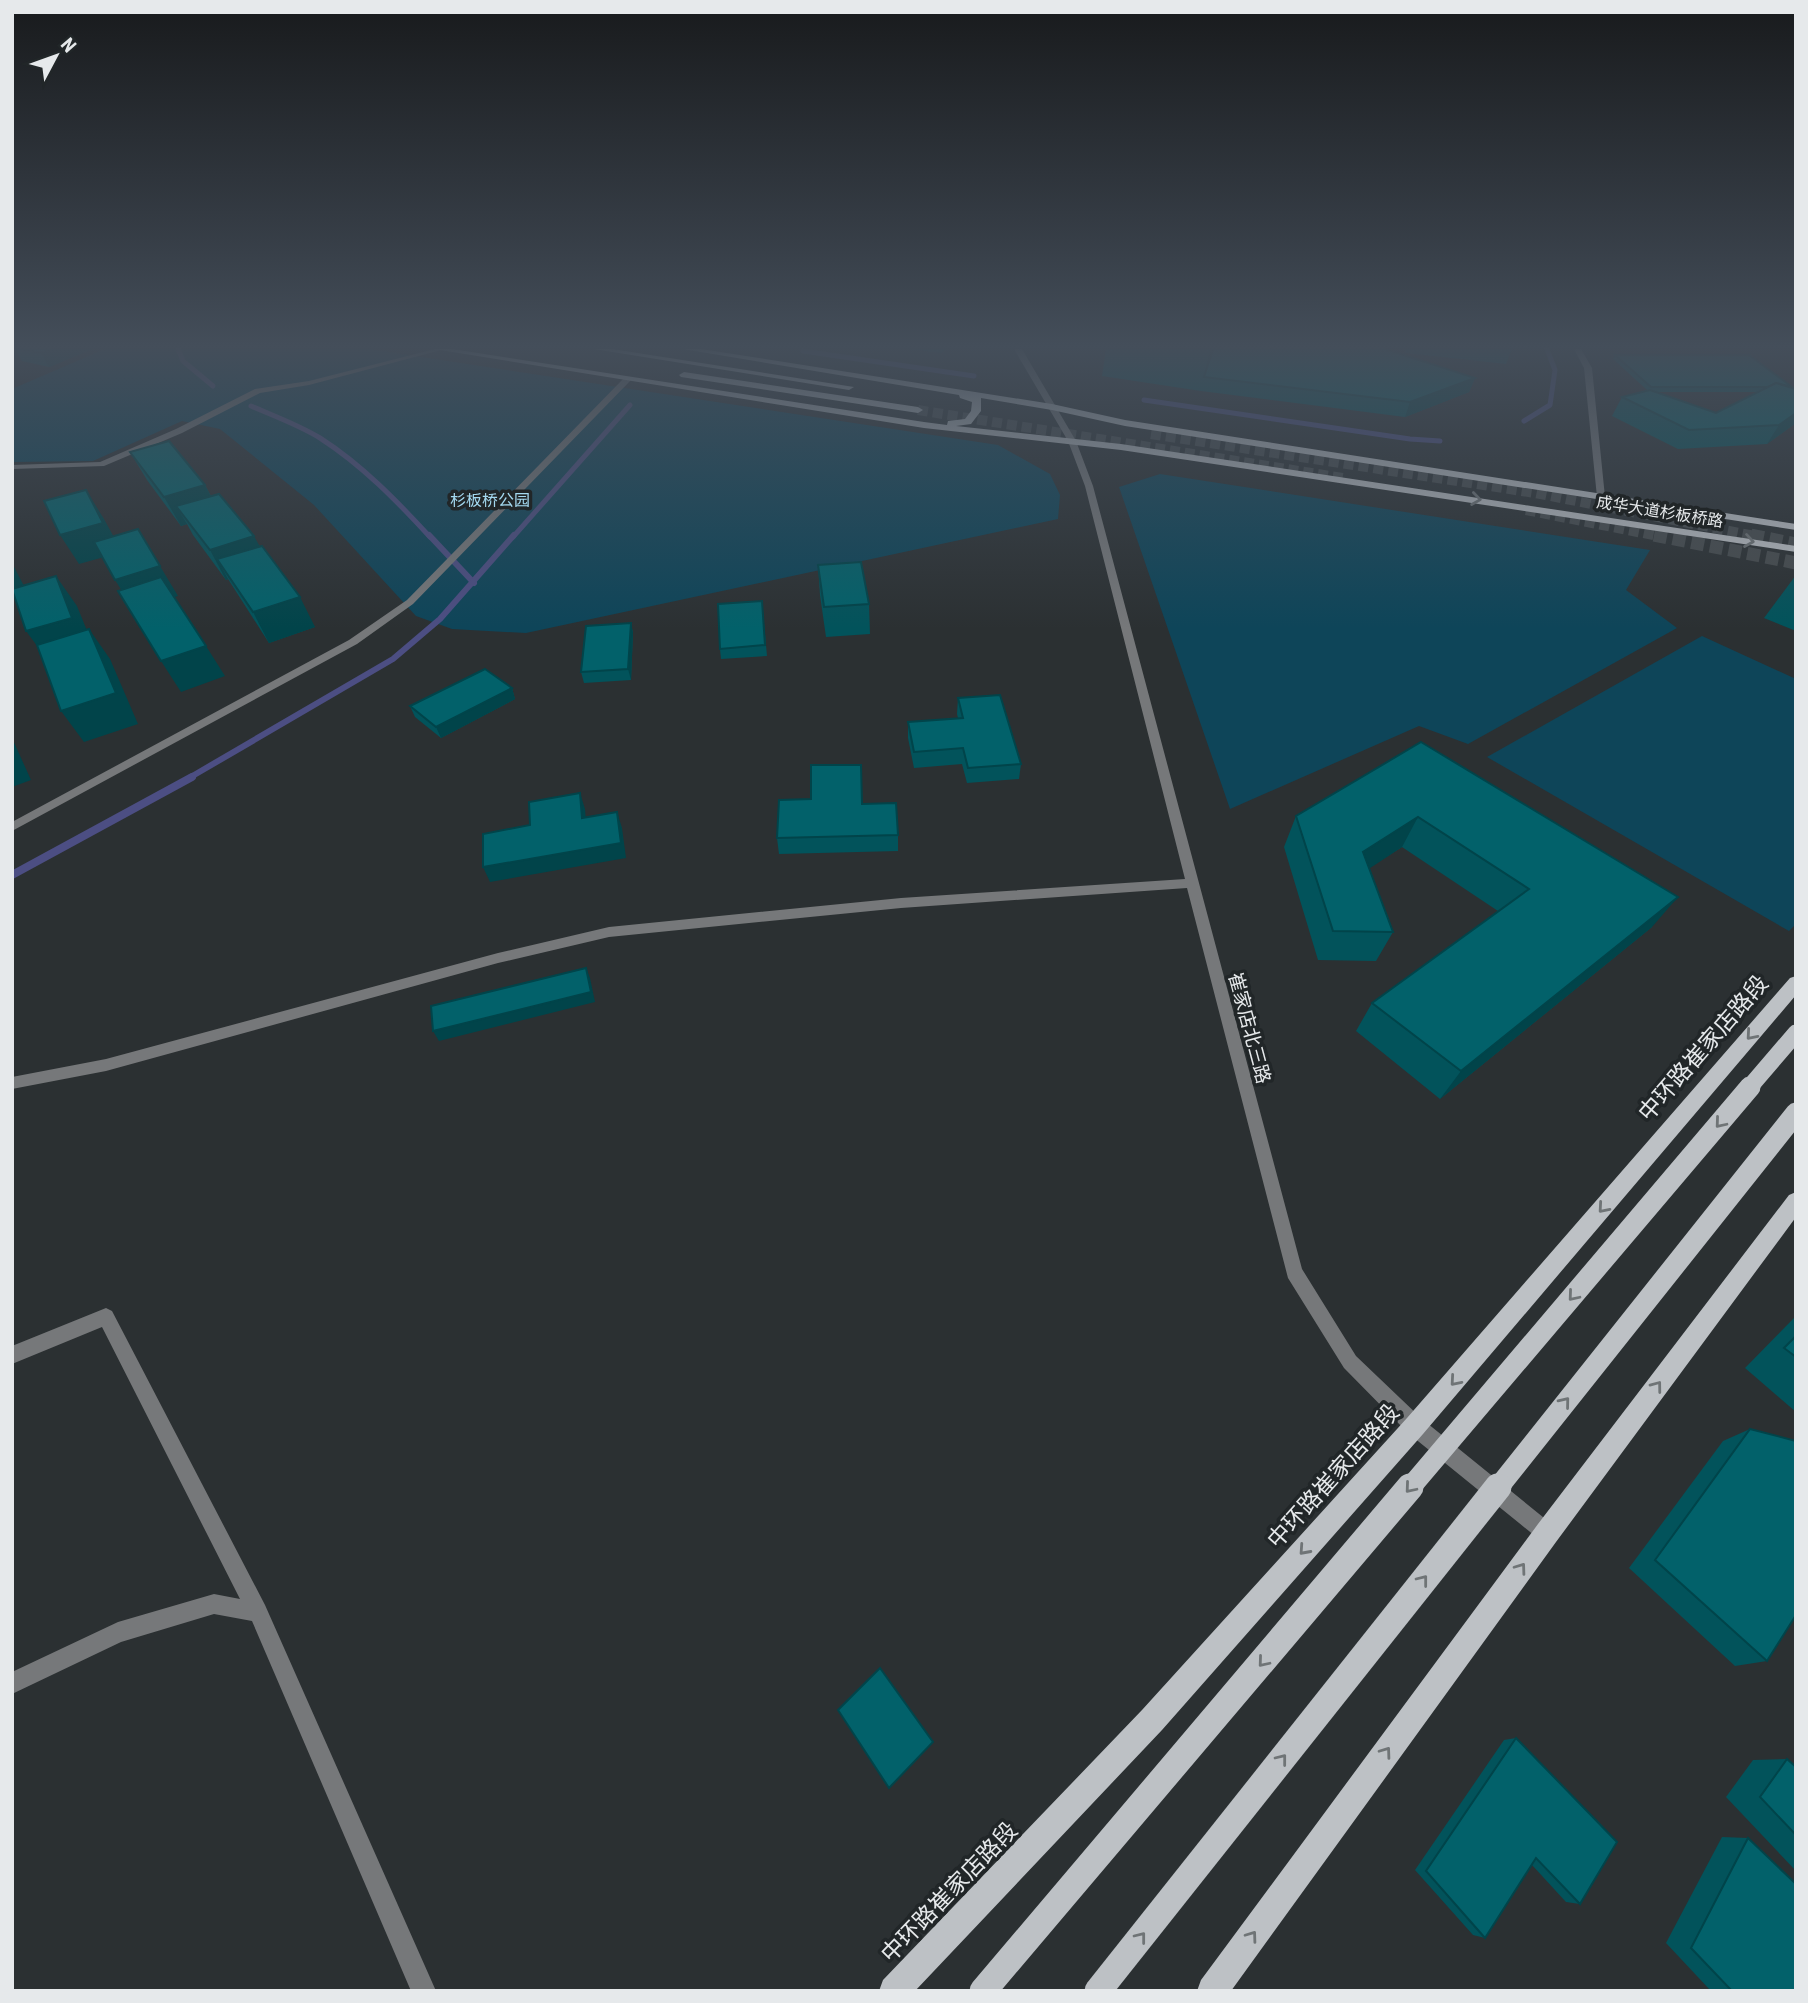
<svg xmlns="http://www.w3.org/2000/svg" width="1808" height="2003" viewBox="0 0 1808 2003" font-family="'Roboto Condensed','Noto Sans SC',sans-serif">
	<rect width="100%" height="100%" fill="#2b3032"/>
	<g fill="#0e4559">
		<path d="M 105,349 L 369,349 L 998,445 L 1050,474 L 1060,495 L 1058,519 L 526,633 L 452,629 L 416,616 L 314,505 L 220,429 L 182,421 L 93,461 L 12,462 L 12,389 Z"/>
		<path d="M 1160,474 L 1650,550 L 1626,590 L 1677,628 L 1468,744 L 1419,726 L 1230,809 L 1119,487 Z"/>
		<path d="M 1702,636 L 1796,679 L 1796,924 L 1789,931 L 1487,757 Z"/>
	</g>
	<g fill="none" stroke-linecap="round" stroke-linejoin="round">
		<g stroke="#4c4e83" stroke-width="5">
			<path d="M 178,349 L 183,361 L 213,386"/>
			<path d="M 803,351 L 974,376"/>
			<path d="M 1144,400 L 1410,439 L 1440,441"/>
			<path d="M 251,406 C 274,416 299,425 320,438 C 362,465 397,501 430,537"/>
			<path d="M 1524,421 L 1550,405 L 1555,370 L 1547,349"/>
			<path d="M 513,537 L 630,405"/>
		</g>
		<g stroke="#4c4e83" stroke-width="6">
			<path d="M 429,535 L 474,583"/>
			<path d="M 189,778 L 393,659 L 440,619 L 514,535"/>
		</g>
		<path stroke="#4c4e83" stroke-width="8" d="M 12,875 L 192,777"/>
		<g stroke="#474c4e" stroke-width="10" stroke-dasharray="10 5" stroke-linecap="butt">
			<path d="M 918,410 L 1343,478"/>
			<path d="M 1151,434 L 1535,493 L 1760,537"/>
			<path d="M 1526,510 L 1663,537"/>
		</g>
		<g stroke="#474c4e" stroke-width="13" stroke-dasharray="13 6" stroke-linecap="butt">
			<path d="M 1654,535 L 1796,563"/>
			<path d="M 1751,535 L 1796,544"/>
		</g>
		<g fill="#76787a" fill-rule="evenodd">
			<path d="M 435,349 L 445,349 L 309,385 L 260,393 L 182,433 L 104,466 L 12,469 L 12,465 L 100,462 L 176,429 L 255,389 L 309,381 Z"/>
			<path d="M 1014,349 L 1022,349 L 1076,441 L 1093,486 L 1302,1269 L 1356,1356 L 1422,1419 L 1554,1526 L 1557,1533 L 1554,1540 L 1547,1543 L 1540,1540 L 1408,1433 L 1344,1368 L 1288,1278 L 1187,888 L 901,908 L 609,937 L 498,963 L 106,1071 L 12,1089 L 12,1077 L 106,1059 L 498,953 L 609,927 L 901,898 L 1185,879 L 1085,486 L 1068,441 Z"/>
			<path d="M 1574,349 L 1581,349 L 1592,368 L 1605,497 L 1601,500 L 1597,497 L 1584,368 Z"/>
			<path d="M 625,377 L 632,379 L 413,604 L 357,644 L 12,831 L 12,822 L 349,640 L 407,600 Z"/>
			<path d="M 106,1308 L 112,1311 L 265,1605 L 436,1991 L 411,1991 L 252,1621 L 214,1614 L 121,1642 L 12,1694 L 12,1672 L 118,1622 L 214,1594 L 240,1599 L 102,1327 L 12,1364 L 12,1346 Z"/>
		</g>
		<g fill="#bdc1c5" fill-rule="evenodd">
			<path d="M 434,349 L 452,349 L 924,422 L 947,425 L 948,421 L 965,419 L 971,411 L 972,402 L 960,398 L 959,395 L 683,349 L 701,349 L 1052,404 L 1125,420 L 1796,524 L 1796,530 L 1125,426 L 1052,410 L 981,398 L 981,411 L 971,424 L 956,426 L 1121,444 L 1796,546 L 1796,552 L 1121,450 L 924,428 Z"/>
			<path d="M 594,349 L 612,349 L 854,387 L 849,390 Z"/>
			<path d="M 684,372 L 918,407 L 923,410 L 918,413 L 681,377 L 679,375 Z"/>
			<path d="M 1796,976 L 1796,995 L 1423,1434 L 1162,1730 L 915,1991 L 879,1991 L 883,1980 L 1142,1710 L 1407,1418 L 1790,978 Z"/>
			<path d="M 1796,1192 L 1796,1217 L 1556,1542 L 1231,1991 L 1197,1991 L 1201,1980 L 1538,1524 L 1789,1195 Z"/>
		</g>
		<path stroke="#bdc1c5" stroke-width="17" d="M 1748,1089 L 1796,1033"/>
		<g stroke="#bdc1c5" stroke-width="21">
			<path d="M 1409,1489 L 1750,1087"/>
			<path d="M 1497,1489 L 1796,1113"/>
		</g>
		<g stroke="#bdc1c5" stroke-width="27">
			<path d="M 983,1991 L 1410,1487"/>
			<path d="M 1098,1991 L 1498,1487"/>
		</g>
	</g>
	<g fill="#02535b" fill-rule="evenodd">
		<path d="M 15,349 L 92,349 L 49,367 L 22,361 Z"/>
		<path d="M 910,349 L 946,349 L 942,353 Z"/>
		<path d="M 1106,349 L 1385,349 L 1475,378 L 1469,392 L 1405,417 L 1201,391 L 1102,376 Z"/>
		<path d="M 1405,349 L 1512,349 L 1506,364 L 1406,353 Z"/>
		<path d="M 1615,355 L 1749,355 L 1796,423 L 1767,444 L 1678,449 L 1612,416 L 1622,397 L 1647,390 L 1613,359 ZM 1657,392 L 1759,392 L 1716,413 Z"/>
		<path d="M 130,452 L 205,485 L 211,496 L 260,546 L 315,627 L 269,643 L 228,579 L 226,580 L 193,535 L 187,524 L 181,526 L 147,480 Z"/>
		<path d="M 818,565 L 869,604 L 870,634 L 826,637 L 820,595 Z"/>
		<path d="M 1796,575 L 1796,631 L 1764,618 Z"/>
		<path d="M 762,601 L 767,656 L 721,659 L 720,649 Z"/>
		<path d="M 631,623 L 633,633 L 631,680 L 584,683 L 581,672 Z"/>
		<path d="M 512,688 L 515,699 L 441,738 L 415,717 L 410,706 Z"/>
		<path d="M 958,698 L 1021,764 L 1019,779 L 967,783 L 962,764 L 914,768 L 908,738 L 908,722 L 958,718 L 957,714 Z"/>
		<path d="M 1421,742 L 1652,927 L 1440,1099 L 1356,1031 L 1372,1003 L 1498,911 L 1402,847 L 1369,868 L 1393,932 L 1376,961 L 1318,960 L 1284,847 L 1296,816 Z"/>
		<path d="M 862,804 L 898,835 L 898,851 L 779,854 L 777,838 Z"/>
		<path d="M 1796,1316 L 1796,1412 L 1745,1368 Z"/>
		<path d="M 1750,1429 L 1767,1661 L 1735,1666 L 1629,1568 L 1723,1441 Z"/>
		<path d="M 1516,1738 L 1580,1904 L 1566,1902 L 1532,1865 L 1485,1938 L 1473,1935 L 1415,1870 L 1504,1740 Z"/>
		<path d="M 1787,1759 L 1796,1767 L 1796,1871 L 1726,1797 L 1753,1760 Z"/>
		<path d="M 1722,1837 L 1748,1838 L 1796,1991 L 1711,1991 L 1666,1943 Z"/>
	</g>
	<g fill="#01444a">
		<path d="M 52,349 L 92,349 L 49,367 L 41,353 Z"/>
		<path d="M 1210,349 L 1214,349 L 1204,377 Z"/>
		<path d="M 1475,378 L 1469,392 L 1405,417 L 1410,402 Z"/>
		<path d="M 1796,413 L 1796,423 L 1767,444 L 1779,425 Z"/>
		<path d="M 205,485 L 220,514 L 176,506 L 187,524 L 181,526 L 164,497 Z"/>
		<path d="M 86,490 L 104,519 L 122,552 L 79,564 L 60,535 Z"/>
		<path d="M 254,536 L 270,565 L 217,559 L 228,579 L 226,580 L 210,550 Z"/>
		<path d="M 12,563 L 24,586 L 12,590 Z"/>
		<path d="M 160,566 L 178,596 L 134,610 L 115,580 Z"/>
		<path d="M 56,576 L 77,606 L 94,648 L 49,662 L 26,631 Z"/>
		<path d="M 300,597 L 315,627 L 269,643 L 253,612 Z"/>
		<path d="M 631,623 L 633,633 L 631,680 L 628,669 Z"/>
		<path d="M 89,629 L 110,659 L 138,724 L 84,742 L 61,711 Z"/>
		<path d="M 206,646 L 225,676 L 181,692 L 161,661 Z"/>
		<path d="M 512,688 L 515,699 L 441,738 L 436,727 Z"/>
		<path d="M 12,738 L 31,780 L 12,787 Z"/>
		<path d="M 580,793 L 585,809 L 587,834 L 582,818 Z"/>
		<path d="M 617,812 L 622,828 L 626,858 L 490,882 L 483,867 Z"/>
		<path d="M 1418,817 L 1402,847 L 1349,882 L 1363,852 Z"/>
		<path d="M 1678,897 L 1652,927 L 1440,1099 L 1461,1071 Z"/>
		<path d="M 586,968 L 590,978 L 595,1002 L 439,1041 L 433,1031 Z"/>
	</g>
	<g fill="#02616a" stroke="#01444a" stroke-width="2">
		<path d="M 20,349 L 52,349 L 41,353 Z"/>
		<path d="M 1213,349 L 1385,349 L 1475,378 L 1410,402 L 1204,377 Z"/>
		<path d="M 1615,355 L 1749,355 L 1792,387 L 1776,383 L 1768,387 L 1651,387 Z"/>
		<path d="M 1776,383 L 1796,389 L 1796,413 L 1779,425 L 1689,430 L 1622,397 L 1650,390 L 1716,413 Z"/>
		<path d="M 169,441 L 205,485 L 164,497 L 130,452 Z"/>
		<path d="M 86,490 L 103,523 L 60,535 L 44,501 Z"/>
		<path d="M 219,494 L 254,536 L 210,550 L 176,506 Z"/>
		<path d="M 138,529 L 160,566 L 115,580 L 94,542 Z"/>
		<path d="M 262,546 L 300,597 L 253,612 L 217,559 Z"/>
		<path d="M 861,562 L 869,604 L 824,607 L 818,565 Z"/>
		<path d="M 56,576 L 72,618 L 26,631 L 12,589 Z"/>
		<path d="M 161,577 L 206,646 L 161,661 L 118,591 Z"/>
		<path d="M 762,601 L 765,645 L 720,649 L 718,604 Z"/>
		<path d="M 631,623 L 628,669 L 581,672 L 586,626 Z"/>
		<path d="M 89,629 L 116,693 L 61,711 L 37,645 Z"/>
		<path d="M 485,669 L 512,688 L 436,727 L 410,706 Z"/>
		<path d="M 1000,695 L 1021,764 L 968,768 L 963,748 L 914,752 L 908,722 L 963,718 L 958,698 Z"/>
		<path d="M 1421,742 L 1678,897 L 1461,1071 L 1372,1003 L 1529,889 L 1418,817 L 1363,852 L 1393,932 L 1333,931 L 1296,816 Z"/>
		<path d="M 811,765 L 861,765 L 862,804 L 896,803 L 898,835 L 777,838 L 779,800 L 811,799 Z"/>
		<path d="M 580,793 L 582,818 L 617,812 L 621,843 L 483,867 L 483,834 L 530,825 L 529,802 Z"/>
		<path d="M 586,968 L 591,992 L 433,1031 L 431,1006 Z"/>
		<path d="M 1796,1336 L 1796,1357 L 1784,1348 Z"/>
		<path d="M 1750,1429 L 1796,1441 L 1796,1615 L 1767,1661 L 1655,1560 Z"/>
		<path d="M 880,1668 L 933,1742 L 889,1788 L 838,1710 Z"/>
		<path d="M 1516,1738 L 1617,1842 L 1580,1904 L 1536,1858 L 1485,1938 L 1426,1871 Z"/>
		<path d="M 1787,1759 L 1796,1767 L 1796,1835 L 1760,1797 Z"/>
		<path d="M 1748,1838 L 1796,1884 L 1796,1991 L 1732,1991 L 1691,1948 Z"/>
	</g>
	<defs><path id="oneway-chevron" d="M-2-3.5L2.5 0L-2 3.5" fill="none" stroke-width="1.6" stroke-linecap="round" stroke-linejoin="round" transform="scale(1.75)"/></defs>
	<g stroke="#6f7476">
		<use href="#oneway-chevron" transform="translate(1476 499) rotate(8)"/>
		<use href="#oneway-chevron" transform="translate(1749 541) rotate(9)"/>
		<use href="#oneway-chevron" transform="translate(1751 1035) rotate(131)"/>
		<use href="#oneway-chevron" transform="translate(1720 1123) rotate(130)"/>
		<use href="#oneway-chevron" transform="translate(1603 1208) rotate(131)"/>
		<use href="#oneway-chevron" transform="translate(1573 1296) rotate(130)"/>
		<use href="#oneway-chevron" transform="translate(1455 1381) rotate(131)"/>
		<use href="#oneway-chevron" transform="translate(1657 1386) rotate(-53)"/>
		<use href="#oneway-chevron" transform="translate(1565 1402) rotate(-51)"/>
		<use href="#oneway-chevron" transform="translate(1410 1488) rotate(130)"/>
		<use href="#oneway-chevron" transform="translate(1304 1550) rotate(132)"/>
		<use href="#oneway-chevron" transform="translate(1521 1568) rotate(-54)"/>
		<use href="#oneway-chevron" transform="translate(1423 1580) rotate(-52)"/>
		<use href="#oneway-chevron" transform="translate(1263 1662) rotate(130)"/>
		<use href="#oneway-chevron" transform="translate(1386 1752) rotate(-54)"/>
		<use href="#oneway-chevron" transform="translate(1282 1759) rotate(-52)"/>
		<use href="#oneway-chevron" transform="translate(1252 1936) rotate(-54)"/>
		<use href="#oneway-chevron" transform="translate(1141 1937) rotate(-52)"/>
	</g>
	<linearGradient id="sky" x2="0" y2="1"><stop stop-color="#181a1c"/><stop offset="0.55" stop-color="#444e5a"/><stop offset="1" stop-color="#444e5a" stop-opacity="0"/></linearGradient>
	<rect width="1808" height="629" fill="url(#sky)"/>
	<g text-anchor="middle" stroke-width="7" stroke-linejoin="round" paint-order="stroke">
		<g font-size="16" fill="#a4d9f0" stroke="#212628">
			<text x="490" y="506">杉板桥公园</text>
		</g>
		<g font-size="16" fill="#e6e9eb" stroke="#212628">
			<text transform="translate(1660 511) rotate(9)" y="6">成华大道杉板桥路</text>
		</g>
		<g font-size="19" fill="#e6e9eb" stroke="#212628">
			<text transform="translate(1250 1028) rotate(75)" y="7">崔家店北三路</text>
		</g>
		<g font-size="23" fill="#e6e9eb" stroke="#212628">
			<text transform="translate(1703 1048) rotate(-49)" y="8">中环路崔家店路段</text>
			<text transform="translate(1333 1476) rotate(-48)" y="8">中环路崔家店路段</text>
			<text transform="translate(949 1892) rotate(-46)" y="8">中环路崔家店路段</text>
		</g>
	</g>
	<rect width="1808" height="2003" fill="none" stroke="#e6e9eb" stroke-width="28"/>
	<g transform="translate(56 56) rotate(49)" stroke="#212628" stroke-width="5" paint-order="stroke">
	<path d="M0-5L12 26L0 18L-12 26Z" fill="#e6e9eb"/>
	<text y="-10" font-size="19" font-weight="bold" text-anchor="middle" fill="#e6e9eb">N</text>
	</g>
</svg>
